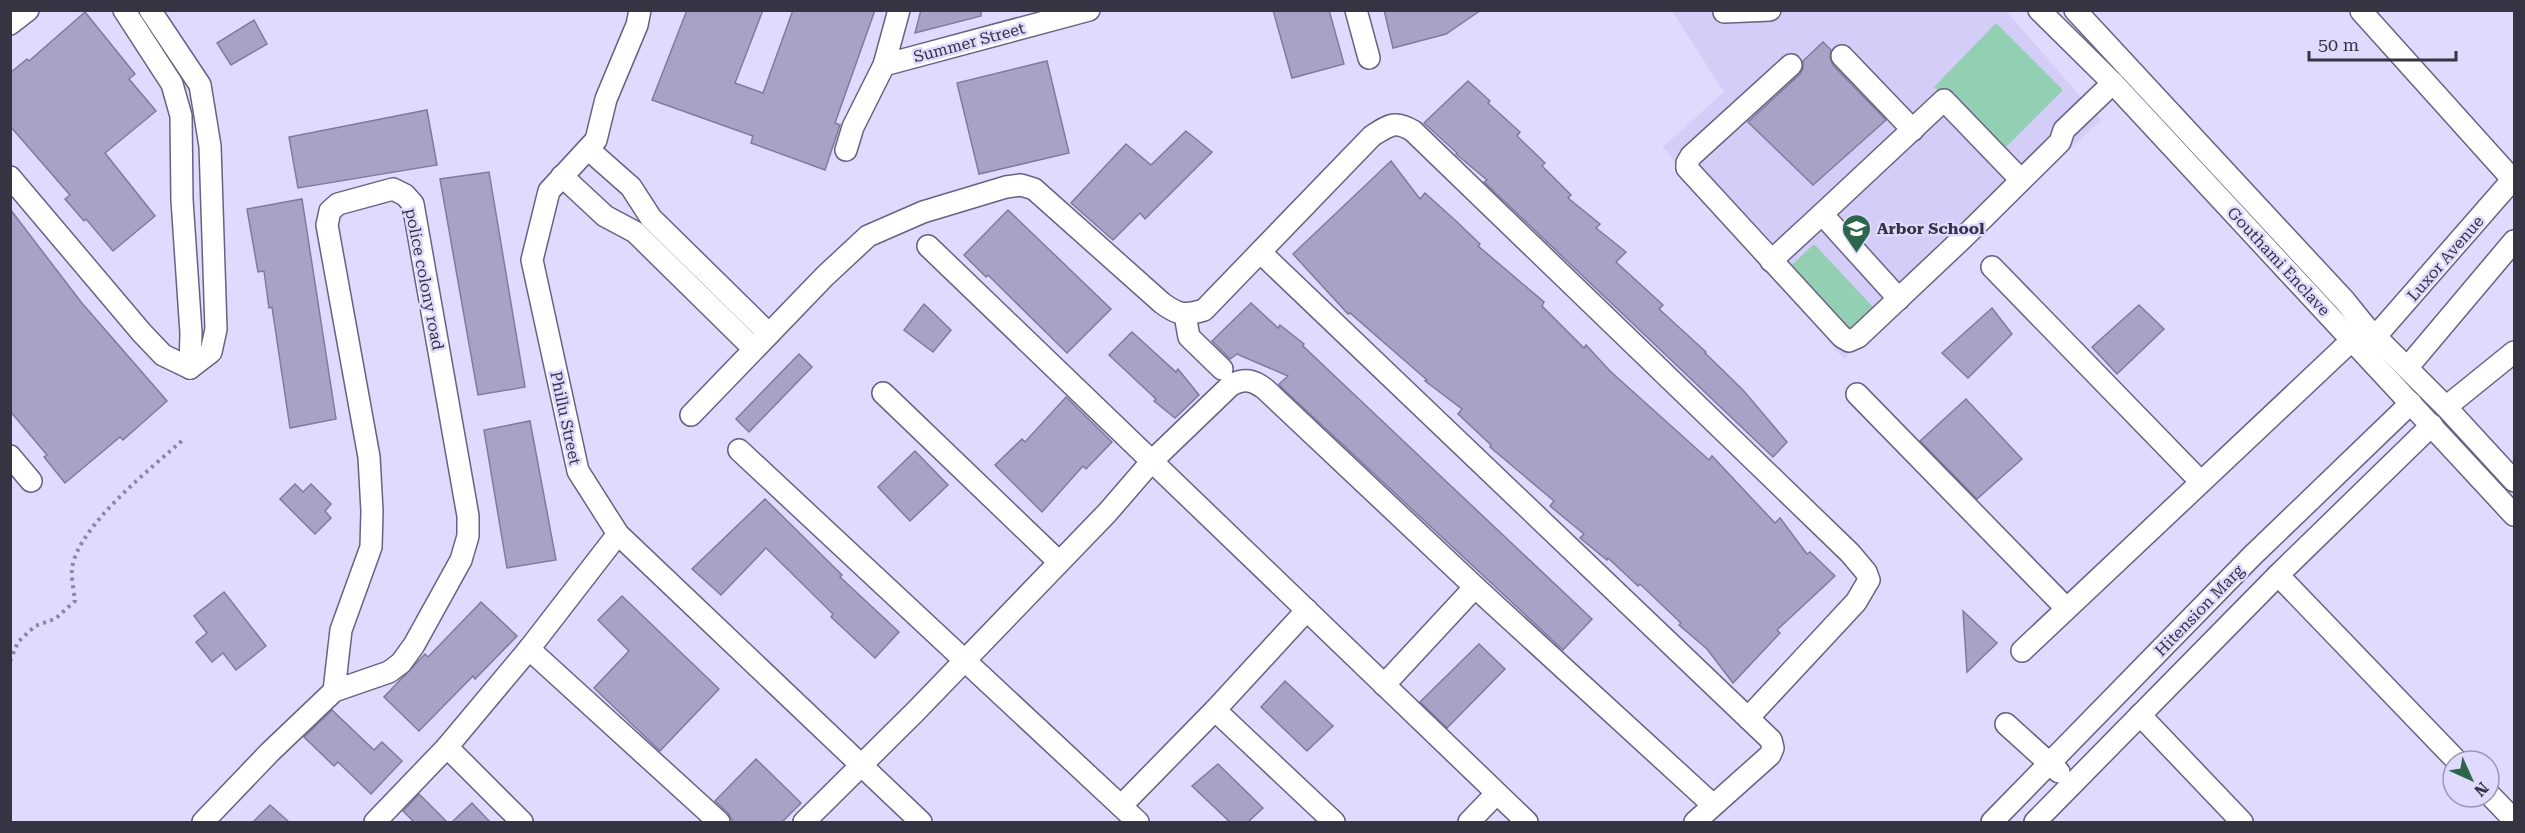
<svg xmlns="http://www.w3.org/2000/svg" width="2525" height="833" viewBox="0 0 2525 833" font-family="'Roboto Serif',serif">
	<rect width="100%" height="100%" fill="#dfdafe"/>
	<path fill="#d3cdf8" d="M 1672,11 L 2006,11 L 2101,120 L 1844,359 L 1663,147 L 1724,92 Z"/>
	<g fill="#93d0b3">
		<path d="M 1996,23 L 2063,90 L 1999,154 L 1934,87 Z"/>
		<path d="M 1814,244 L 1874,308 L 1839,341 L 1779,277 Z"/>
	</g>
	<g fill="#a8a3c6" stroke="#807b9c" stroke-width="1.5">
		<path d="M 687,10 L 763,10 L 735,83 L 763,93 L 793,10 L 875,10 L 835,123 L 840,125 L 825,170 L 751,143 L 753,136 L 652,100 Z"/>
		<path d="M 921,10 L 981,10 L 981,16 L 915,33 Z"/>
		<path d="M 1273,10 L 1329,10 L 1344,64 L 1292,78 Z"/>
		<path d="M 1384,10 L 1481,10 L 1446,34 L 1393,48 Z"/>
		<path d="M 85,12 L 135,74 L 129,79 L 156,111 L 105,153 L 155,216 L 113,251 L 86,219 L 84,221 L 65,199 L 70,195 L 10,126 L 10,73 L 27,59 L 29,61 Z"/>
		<path d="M 254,20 L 267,44 L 231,65 L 217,43 Z"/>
		<path d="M 1823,42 L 1831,50 L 1830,58 L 1833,65 L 1886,120 L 1813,185 L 1748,122 L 1800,74 L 1803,68 L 1803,61 Z"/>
		<path d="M 1047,61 L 1069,153 L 979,174 L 957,83 Z"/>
		<path d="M 1468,81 L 1490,101 L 1488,103 L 1520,132 L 1517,136 L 1545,163 L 1542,166 L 1571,195 L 1568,198 L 1600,224 L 1596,228 L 1626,252 L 1616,262 L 1663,305 L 1659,309 L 1706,352 L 1705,353 L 1743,390 L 1787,442 L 1773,457 L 1484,182 L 1487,180 L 1456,154 L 1457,153 L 1424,123 Z"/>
		<path d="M 427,110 L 437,165 L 298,188 L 289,137 Z"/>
		<path d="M 1186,131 L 1212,152 L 1145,219 L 1140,213 L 1113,240 L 1071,203 L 1126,144 L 1151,165 Z"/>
		<path d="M 1391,161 L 1420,199 L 1425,193 L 1456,221 L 1480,244 L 1478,246 L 1544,302 L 1542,306 L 1584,348 L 1586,345 L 1610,371 L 1709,460 L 1712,456 L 1775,523 L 1780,518 L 1807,554 L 1810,552 L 1835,576 L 1777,630 L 1780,633 L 1733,683 L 1707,649 L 1679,625 L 1681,623 L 1640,584 L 1638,586 L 1608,558 L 1607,560 L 1580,538 L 1584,534 L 1550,506 L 1554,501 L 1490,447 L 1491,445 L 1458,414 L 1462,409 L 1425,381 L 1427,380 L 1350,313 L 1348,314 L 1293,254 Z"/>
		<path d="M 489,172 L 525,387 L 478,395 L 440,179 Z"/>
		<path d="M 302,199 L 336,419 L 290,428 L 272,307 L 269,308 L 264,271 L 258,272 L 247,209 Z"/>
		<path d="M 10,209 L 81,302 L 167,401 L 123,440 L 120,437 L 65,483 L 44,457 L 47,455 L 10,411 Z"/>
		<path d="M 1008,210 L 1111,309 L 1067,353 L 988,275 L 986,277 L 964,255 Z"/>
		<path d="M 1251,303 L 1278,328 L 1280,325 L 1304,344 L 1303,346 L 1398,436 L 1592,619 L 1563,650 L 1282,388 L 1279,384 L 1288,376 L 1237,354 L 1230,359 L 1212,341 Z"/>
		<path d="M 924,304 L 951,330 L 933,352 L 904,330 Z"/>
		<path d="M 2139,305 L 2164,329 L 2117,374 L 2092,347 Z"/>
		<path d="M 1992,308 L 2012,334 L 1968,378 L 1942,353 Z"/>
		<path d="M 1132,332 L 1176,372 L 1178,369 L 1199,395 L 1175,418 L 1154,401 L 1156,399 L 1109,355 Z"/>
		<path d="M 799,354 L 812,367 L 749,432 L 736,419 Z"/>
		<path d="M 1066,397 L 1112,442 L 1086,469 L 1083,466 L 1042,512 L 995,465 L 1022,439 L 1025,442 Z"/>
		<path d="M 1966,399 L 2022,459 L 1977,499 L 1920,441 Z"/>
		<path d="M 530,421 L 556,560 L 507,568 L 484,430 Z"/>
		<path d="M 915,451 L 948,485 L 910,521 L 878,487 Z"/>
		<path d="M 295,484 L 303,492 L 311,484 L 331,504 L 325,511 L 331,518 L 315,534 L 280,499 Z"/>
		<path d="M 765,499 L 842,575 L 840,577 L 899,632 L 875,658 L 831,617 L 833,614 L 766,548 L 721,595 L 692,569 Z"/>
		<path d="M 224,592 L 266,646 L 236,670 L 223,653 L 212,662 L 196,642 L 207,633 L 194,616 Z"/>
		<path d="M 622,596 L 719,689 L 660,751 L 594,688 L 629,651 L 598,620 Z"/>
		<path d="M 481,602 L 517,636 L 475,679 L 473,676 L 419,731 L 384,697 L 425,654 L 428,657 Z"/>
		<path d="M 1963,611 L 1997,643 L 1967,672 Z"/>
		<path d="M 1479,644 L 1505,669 L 1447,728 L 1420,702 Z"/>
		<path d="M 1285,681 L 1333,726 L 1307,751 L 1261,707 Z"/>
		<path d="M 332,710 L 374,750 L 382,742 L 402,761 L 371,794 L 338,762 L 334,766 L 304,737 Z"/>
		<path d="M 756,759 L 801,803 L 782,822 L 733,822 L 728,813 L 715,801 Z"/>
		<path d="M 1218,764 L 1263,808 L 1248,822 L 1230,822 L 1192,786 Z"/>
		<path d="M 419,794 L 447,822 L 414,822 L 403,811 Z"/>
		<path d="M 472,803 L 490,822 L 452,822 Z"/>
		<path d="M 270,805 L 289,822 L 253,822 Z"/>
	</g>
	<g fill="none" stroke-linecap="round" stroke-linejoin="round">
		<defs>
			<g id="minor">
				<path d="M 124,10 L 172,84 L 181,116 L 182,200 L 191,333 L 190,368"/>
				<path d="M 150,10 L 200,85 L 210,146 L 216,329 L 211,352 L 190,368"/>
				<path d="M 640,10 L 637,25 L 606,99 L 596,140 L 549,191 L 532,260 L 578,471 L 618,534 L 921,822"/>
				<path d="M 1356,10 L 1369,58"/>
				<path d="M 2039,10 L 2113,83 L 2514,515"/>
				<path d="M 2075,10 L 2345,301 L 2366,327 L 2446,407 L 2514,481"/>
				<path d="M 2361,11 L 2513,180"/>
				<path d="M 1724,12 L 1770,10"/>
				<path d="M 10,24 L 28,10"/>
				<path d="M 1842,56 L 1913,130"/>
				<path d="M 884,65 L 1089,10"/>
				<path d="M 1791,65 L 1691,156 L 1687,163 L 1687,168 L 1842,337 L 1849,341 L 1858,337 L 1963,238 L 2060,142 L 2064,130 L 2113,83"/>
				<path d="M 588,149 L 631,187 L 651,218 L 769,334"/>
				<path d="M 846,150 L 853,127 L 884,65 L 899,10"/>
				<path d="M 562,176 L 605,216 L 635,232 L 754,349"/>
				<path d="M 10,177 L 142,333 L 163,355 L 190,368"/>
				<path d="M 1822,214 L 1944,100 L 2021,180"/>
				<path d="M 928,246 L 1527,822"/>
				<path d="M 1260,252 L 1771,740 L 1773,748 L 1770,755 L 1695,822"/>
				<path d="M 1771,261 L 1822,214 L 1899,299"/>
				<path d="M 1992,267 L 2200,481"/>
				<path d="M 1185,315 L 1189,337 L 1222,369"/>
				<path d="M 2375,337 L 2514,178"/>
				<path d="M 2407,368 L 2514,241"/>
				<path d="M 883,393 L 1059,562"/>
				<path d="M 1857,394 L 2066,608"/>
				<path d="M 2446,407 L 2514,352"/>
				<path d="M 691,415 L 825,276 L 868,236 L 923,212 L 1006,187 L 1021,185 L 1034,189 L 1162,303 C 1178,315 1185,316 1204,310 L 1372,136 C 1389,125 1395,120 1413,131 L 1850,553 L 1866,572 L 1869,580 L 1856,602 L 1748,718"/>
				<path d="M 739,450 L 1138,822"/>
				<path d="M 10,456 L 31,481"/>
				<path d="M 618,534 L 529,649 L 719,822"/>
				<path d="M 2278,575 L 2457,761"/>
				<path d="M 2022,651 L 2352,340"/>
				<path d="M 1384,685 L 1475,587"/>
				<path d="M 1215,710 L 1307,610"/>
				<path d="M 2140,715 L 2242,822"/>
				<path d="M 2006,724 L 2059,772"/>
				<path d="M 447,747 L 522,822"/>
				<path d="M 2489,794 L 2514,820"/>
				<path d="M 1121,806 L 1215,710 L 1334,822"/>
				<path d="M 203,822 L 270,752 L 334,691 L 389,672 L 401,663 L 414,645 L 461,560 L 468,536 L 468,516 L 413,204 L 405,195 L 393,189 L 338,204 L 330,211 L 327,225 L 369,457 L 372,511 L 371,547 L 341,630 L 334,691"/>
				<path d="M 375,822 L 447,747 L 529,649"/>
				<path d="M 804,822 L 916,711 L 1107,513 L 1152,461 L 1231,385 C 1245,378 1253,380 1265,389 L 1475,587 L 1713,805"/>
				<path d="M 1469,822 L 1496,794"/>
				<path d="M 1992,822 L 2252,556 L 2411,403"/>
				<path d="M 2035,822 L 2278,575 L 2432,425"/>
			</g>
		</defs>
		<use href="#minor" stroke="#676282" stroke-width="24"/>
		<path stroke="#8a87a0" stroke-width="4" stroke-dasharray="3 4.5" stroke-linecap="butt" d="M 10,661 L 18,642 L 35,626 L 55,619 L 75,601 C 74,591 71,578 72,569 C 77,526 153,467 185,438"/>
		<use href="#minor" stroke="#fff" stroke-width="21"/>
	</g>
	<defs>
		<symbol id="school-pin" viewBox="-11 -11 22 30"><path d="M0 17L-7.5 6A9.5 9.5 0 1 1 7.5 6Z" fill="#2d654d" stroke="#dfdafe"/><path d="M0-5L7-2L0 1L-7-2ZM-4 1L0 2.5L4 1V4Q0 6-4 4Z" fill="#fff"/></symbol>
	</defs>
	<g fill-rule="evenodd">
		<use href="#school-pin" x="1840" y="212" width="33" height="45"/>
	</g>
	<g text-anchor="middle" stroke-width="5" stroke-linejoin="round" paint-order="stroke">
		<g font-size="16" fill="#353442" stroke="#dfdafe">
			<text transform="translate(969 42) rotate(-15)" y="6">Summer Street</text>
			<text transform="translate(2445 258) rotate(-49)" y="6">Luxor Avenue</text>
			<text transform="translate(2279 261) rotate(47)" y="6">Gouthami Enclave</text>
			<text transform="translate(425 279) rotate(79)" y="6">police colony road</text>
			<text transform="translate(566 418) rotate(78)" y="6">Phillu Street</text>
			<text transform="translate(2199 610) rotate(-46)" y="6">Hitension Marg</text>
		</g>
		<g font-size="16" font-weight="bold" fill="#353442" stroke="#dfdafe" text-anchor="start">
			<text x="1877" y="234">Arbor School</text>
		</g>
	</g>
	<rect width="2525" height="833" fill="none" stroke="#353442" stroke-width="24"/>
	<g transform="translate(2471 779) rotate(135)"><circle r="28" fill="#dfdafe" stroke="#9b98b3" stroke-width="1.5"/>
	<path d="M0-4.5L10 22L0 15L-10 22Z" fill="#2d654d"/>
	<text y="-9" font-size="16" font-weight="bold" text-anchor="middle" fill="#353442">N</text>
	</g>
	<path d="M2309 51v9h147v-9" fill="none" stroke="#353442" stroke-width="3"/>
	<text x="2318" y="51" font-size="18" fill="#353442" stroke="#dfdafe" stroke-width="4.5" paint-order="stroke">50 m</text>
</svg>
